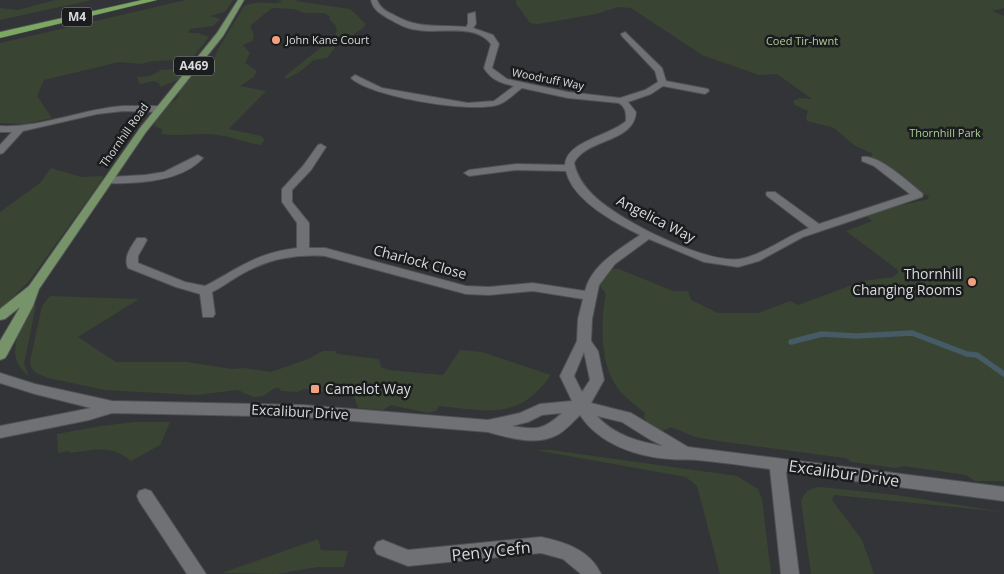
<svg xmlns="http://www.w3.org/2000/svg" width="1004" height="574" viewBox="0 0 1004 574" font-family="'Open Sans',sans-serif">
	<rect width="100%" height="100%" fill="#333437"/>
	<g fill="#394532">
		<path d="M 55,0 L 92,0 L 0,20 L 0,8 L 18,10 Z"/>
		<path d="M 186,0 L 233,0 L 225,12 L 210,16 L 220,19 L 213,26 L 190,29 L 188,33 L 198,33 L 209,37 L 187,65 L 182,75 L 183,78 L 160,87 L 159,83 L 154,81 L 140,84 L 137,77 L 150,76 L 161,70 L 174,69 L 178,67 L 183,60 L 153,61 L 140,64 L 119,62 L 44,80 L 37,96 L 52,118 L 24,124 L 0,123 L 0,43 Z"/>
		<path d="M 277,0 L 299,0 L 296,1 L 350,9 L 366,24 L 363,28 L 336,46 L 327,58 L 314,60 L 302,70 L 287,79 L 284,77 L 335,36 C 339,27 335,24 329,19 L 330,16 L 324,13 L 304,13 L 294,9 L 272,8 L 250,26 L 254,35 L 252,41 L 243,45 L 250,53 L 245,63 L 257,71 L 254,77 L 240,86 L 266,91 L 229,129 L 261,136 L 265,139 L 261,145 C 246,143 233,137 218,135 C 200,132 181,137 162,134 L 162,129 L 154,126 C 157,113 167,105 178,98 C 179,87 190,80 193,71 L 211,67 L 217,51 L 244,6 C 257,0 270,5 283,2 Z"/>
		<path d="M 516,0 L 1004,0 L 1004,8 L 992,11 L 1004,16 L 1004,481 L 975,481 L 966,475 L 904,466 L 896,468 L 851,462 L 845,458 L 718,441 L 695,437 L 671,427 L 662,431 L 648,425 L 644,417 L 645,413 C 635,405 624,397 617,387 C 600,365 600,320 606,294 L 598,283 C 604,274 607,268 619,269 L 673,291 L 688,291 L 691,300 L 718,313 L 758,313 L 790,301 L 798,305 L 863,281 L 893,277 L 898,273 L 898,270 L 846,231 L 872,221 L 867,217 L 868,216 L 890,208 L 928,199 L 929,196 L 911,189 L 870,158 L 873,154 L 854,145 L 834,128 L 807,121 L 806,117 L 808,111 L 795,105 L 793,101 L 800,98 L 812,99 L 777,74 L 759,75 L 702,55 L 631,8 L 618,7 L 596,14 L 538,24 L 530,23 L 516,4 Z"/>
		<path d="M 51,168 L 81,177 L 103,176 L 102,180 L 29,281 L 0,310 L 0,212 L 40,183 Z"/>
		<path d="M 50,296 L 139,299 L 78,337 L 116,362 L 187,362 L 232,369 L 244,368 L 271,372 L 308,359 L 323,351 L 335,351 L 337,354 L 379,359 L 381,367 L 389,370 L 443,375 L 460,350 L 482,352 L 551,375 C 518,421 489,411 439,406 L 436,411 L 428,413 L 391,405 L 383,410 L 358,408 L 354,397 L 304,389 L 297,392 L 281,391 L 279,388 L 275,388 L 263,396 L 253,397 L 238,390 L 196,395 L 105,390 L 48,378 L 36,373 L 31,367 L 30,361 L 42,306 Z"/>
		<path d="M 32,305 L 36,305 L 24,364 L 29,376 C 2,357 21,327 32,305 Z"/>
		<path d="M 135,422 L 170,422 L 160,445 L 131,461 C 112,444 93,450 70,453 L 70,451 L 58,453 L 57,434 L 101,426 Z"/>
		<path d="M 535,450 L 551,450 L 737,476 L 758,489 L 762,499 L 771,574 L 720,574 L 697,486 L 686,477 Z"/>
		<path d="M 821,487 L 896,495 L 1004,512 L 834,495 L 832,500 L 862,540 L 874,574 L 811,574 L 801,501 C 805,491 809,488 821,487 Z"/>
		<path d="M 318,539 L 321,550 L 348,551 L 344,567 L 318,567 L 277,574 L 222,573 Z"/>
	</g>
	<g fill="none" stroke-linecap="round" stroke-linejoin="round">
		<path stroke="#455b65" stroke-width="5.5" d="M 791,342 L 822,334 L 856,336 L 912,333 L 967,354 L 977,355 L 1004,374"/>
		<defs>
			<g id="minor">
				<path d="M 371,0 L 377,0 C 380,8 387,12 394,15 C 421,30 437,24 466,27 L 468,24 L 468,14 L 475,12 L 476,24 L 473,28 L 493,35 L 499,44 L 492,68 L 507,79 L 568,92 L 620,98 L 645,90 L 658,82 L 655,71 L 622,36 L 621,34 L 625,32 L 662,68 L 666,81 L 708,89 L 709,91 L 705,94 L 663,86 L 651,94 L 628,102 L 636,112 C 634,143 587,138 574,163 C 577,176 583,185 593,195 C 618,220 705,264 740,259 C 763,255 786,236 809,228 L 767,196 L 766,194 L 767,192 L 775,192 L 819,224 L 910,194 L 874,166 L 862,161 L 862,157 C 879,154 909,183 922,193 L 923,195 L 922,197 L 803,237 L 759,261 L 738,267 L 704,262 L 649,239 L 615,264 L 599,285 L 592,319 L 591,341 L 598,351 L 604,380 L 591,403 L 631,413 L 688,447 L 1004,487 L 1004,501 L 786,472 L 799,574 L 781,574 L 770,469 C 746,466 721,462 697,460 C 688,459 679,460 670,459 C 637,457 599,444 580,415 C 573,422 565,431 557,435 C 536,446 509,438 488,432 L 303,417 L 112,413 L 89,420 L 0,438 L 0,426 L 91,408 L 35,394 L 0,383 L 0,373 L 35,384 L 112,401 L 303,405 L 488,420 L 520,413 L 540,404 L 572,401 L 560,376 L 577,341 L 578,319 L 583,299 L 533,291 L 489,295 L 466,294 L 325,256 C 295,254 268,259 242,274 C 232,279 223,287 212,292 L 215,314 L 213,317 L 203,317 L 200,294 L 176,287 L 128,268 C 123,257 131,247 137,238 L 145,238 L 147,240 L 138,256 L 138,263 L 185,282 L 205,286 C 239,268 256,253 297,248 L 297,223 L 282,202 L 282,189 L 303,166 L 318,145 L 321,144 L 326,147 L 311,170 L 292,190 L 292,202 L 309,223 L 309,248 L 325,248 L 466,286 L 489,287 L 533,283 L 585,291 C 591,265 620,249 640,235 C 615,223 572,200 566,171 L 516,170 L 469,176 L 464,173 L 469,170 L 516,164 L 565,165 C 566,141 610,136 626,121 C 626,112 626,108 619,103 L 568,98 L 522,88 C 515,93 506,103 497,105 C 470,113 371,97 351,78 L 355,75 L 382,88 L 468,103 L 494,101 L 514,86 C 501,83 491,80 484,68 L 491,44 C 475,23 440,34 418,30 C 407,29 398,24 389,19 C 381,14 373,10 371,0 ZM 584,352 L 590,380 L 582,392 L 574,376 ZM 562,413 C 543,430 537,430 512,426 L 528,422 L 542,415 ZM 597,416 L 622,422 L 649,439 L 663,446 C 639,442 614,435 597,416 Z"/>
				<path d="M 123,106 L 158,106 L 163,109 L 158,112 L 123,111 L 97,114 L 23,131 L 3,153 L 0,154 L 0,145 L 12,132 L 0,132 L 0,126 C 42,128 81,109 123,106 Z"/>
				<path d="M 198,155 L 203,158 C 185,178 152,182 127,183 C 120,183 110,185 105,180 L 110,177 L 145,175 L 164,172 Z"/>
				<path d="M 145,489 L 151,491 L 206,574 L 187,574 L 139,501 L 137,496 L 139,491 Z"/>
				<path d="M 541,537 C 565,542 590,550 601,574 L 581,574 L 563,559 L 541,553 L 408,566 L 377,554 L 374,548 L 377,542 L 383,540 L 408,550 Z"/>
			</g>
			<path id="major" d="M 238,0 L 244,0 L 223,36 L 146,132 L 39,289 L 33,306 L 7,355 L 5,358 L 0,360 L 0,341 L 20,307 L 5,319 L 0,320 L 0,309 L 29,286 L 140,128 L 217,33 Z"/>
			<path id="highway" d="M 142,0 L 157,0 L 0,38 L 0,32 Z"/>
		</defs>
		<use href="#minor" stroke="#4f5153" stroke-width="2"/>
		<use href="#major" stroke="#4f5153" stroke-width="2"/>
		<use href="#highway" stroke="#4f5153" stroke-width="1"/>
		<use href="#minor" fill="#6f7174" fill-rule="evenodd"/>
		<use href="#major" fill="#769369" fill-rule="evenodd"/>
		<use href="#highway" fill="#7ba961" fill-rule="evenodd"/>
	</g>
	<g fill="#f2a07f" stroke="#1b1c1d" stroke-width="2">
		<circle cx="276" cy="40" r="5"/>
		<circle cx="972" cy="282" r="5"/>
		<rect x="310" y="384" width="10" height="10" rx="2.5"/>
	</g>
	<g text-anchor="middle" stroke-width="5" stroke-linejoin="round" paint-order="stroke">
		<g font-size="11" fill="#d9dadc" stroke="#1b1c1d" text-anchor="start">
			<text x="286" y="44">John Kane Court</text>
		</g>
		<g font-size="11" fill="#aace97" stroke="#1b1c1d">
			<text x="802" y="45">Coed Tir-hwnt</text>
			<text x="945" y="137">Thornhill Park</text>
		</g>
		<g font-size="11" fill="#d9dadc" stroke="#1b1c1d">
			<text transform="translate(548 79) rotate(11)" y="4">Woodruff Way</text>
			<text transform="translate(124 135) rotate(-55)" y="4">Thornhill Road</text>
		</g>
		<g fill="#1b1c1d" stroke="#a0a1a3" stroke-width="1">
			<rect x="62" y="7.5" width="30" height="19" rx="4"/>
			<rect x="174" y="56.5" width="40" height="19" rx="4"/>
		</g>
		<g font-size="12" font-weight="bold" fill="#d9dadc">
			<text x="77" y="21">M4</text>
			<text x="194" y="70">A469</text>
		</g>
		<g font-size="14" fill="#d9dadc" stroke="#1b1c1d">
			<text transform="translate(656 219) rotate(27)" y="5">Angelica Way</text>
			<text transform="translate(420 262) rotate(15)" y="5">Charlock Close</text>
			<text transform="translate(300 412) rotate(3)" y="5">Excalibur Drive</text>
		</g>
		<g font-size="14" fill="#d9dadc" stroke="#1b1c1d" text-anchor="end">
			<text x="962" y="279">Thornhill<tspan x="962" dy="16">Changing Rooms</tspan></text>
			<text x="325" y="394" text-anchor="start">Camelot Way</text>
		</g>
		<g font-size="16" fill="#d9dadc" stroke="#1b1c1d">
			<text transform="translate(844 473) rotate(8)" y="6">Excalibur Drive</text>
			<text transform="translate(491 551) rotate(-6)" y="6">Pen y Cefn</text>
		</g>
	</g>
</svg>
